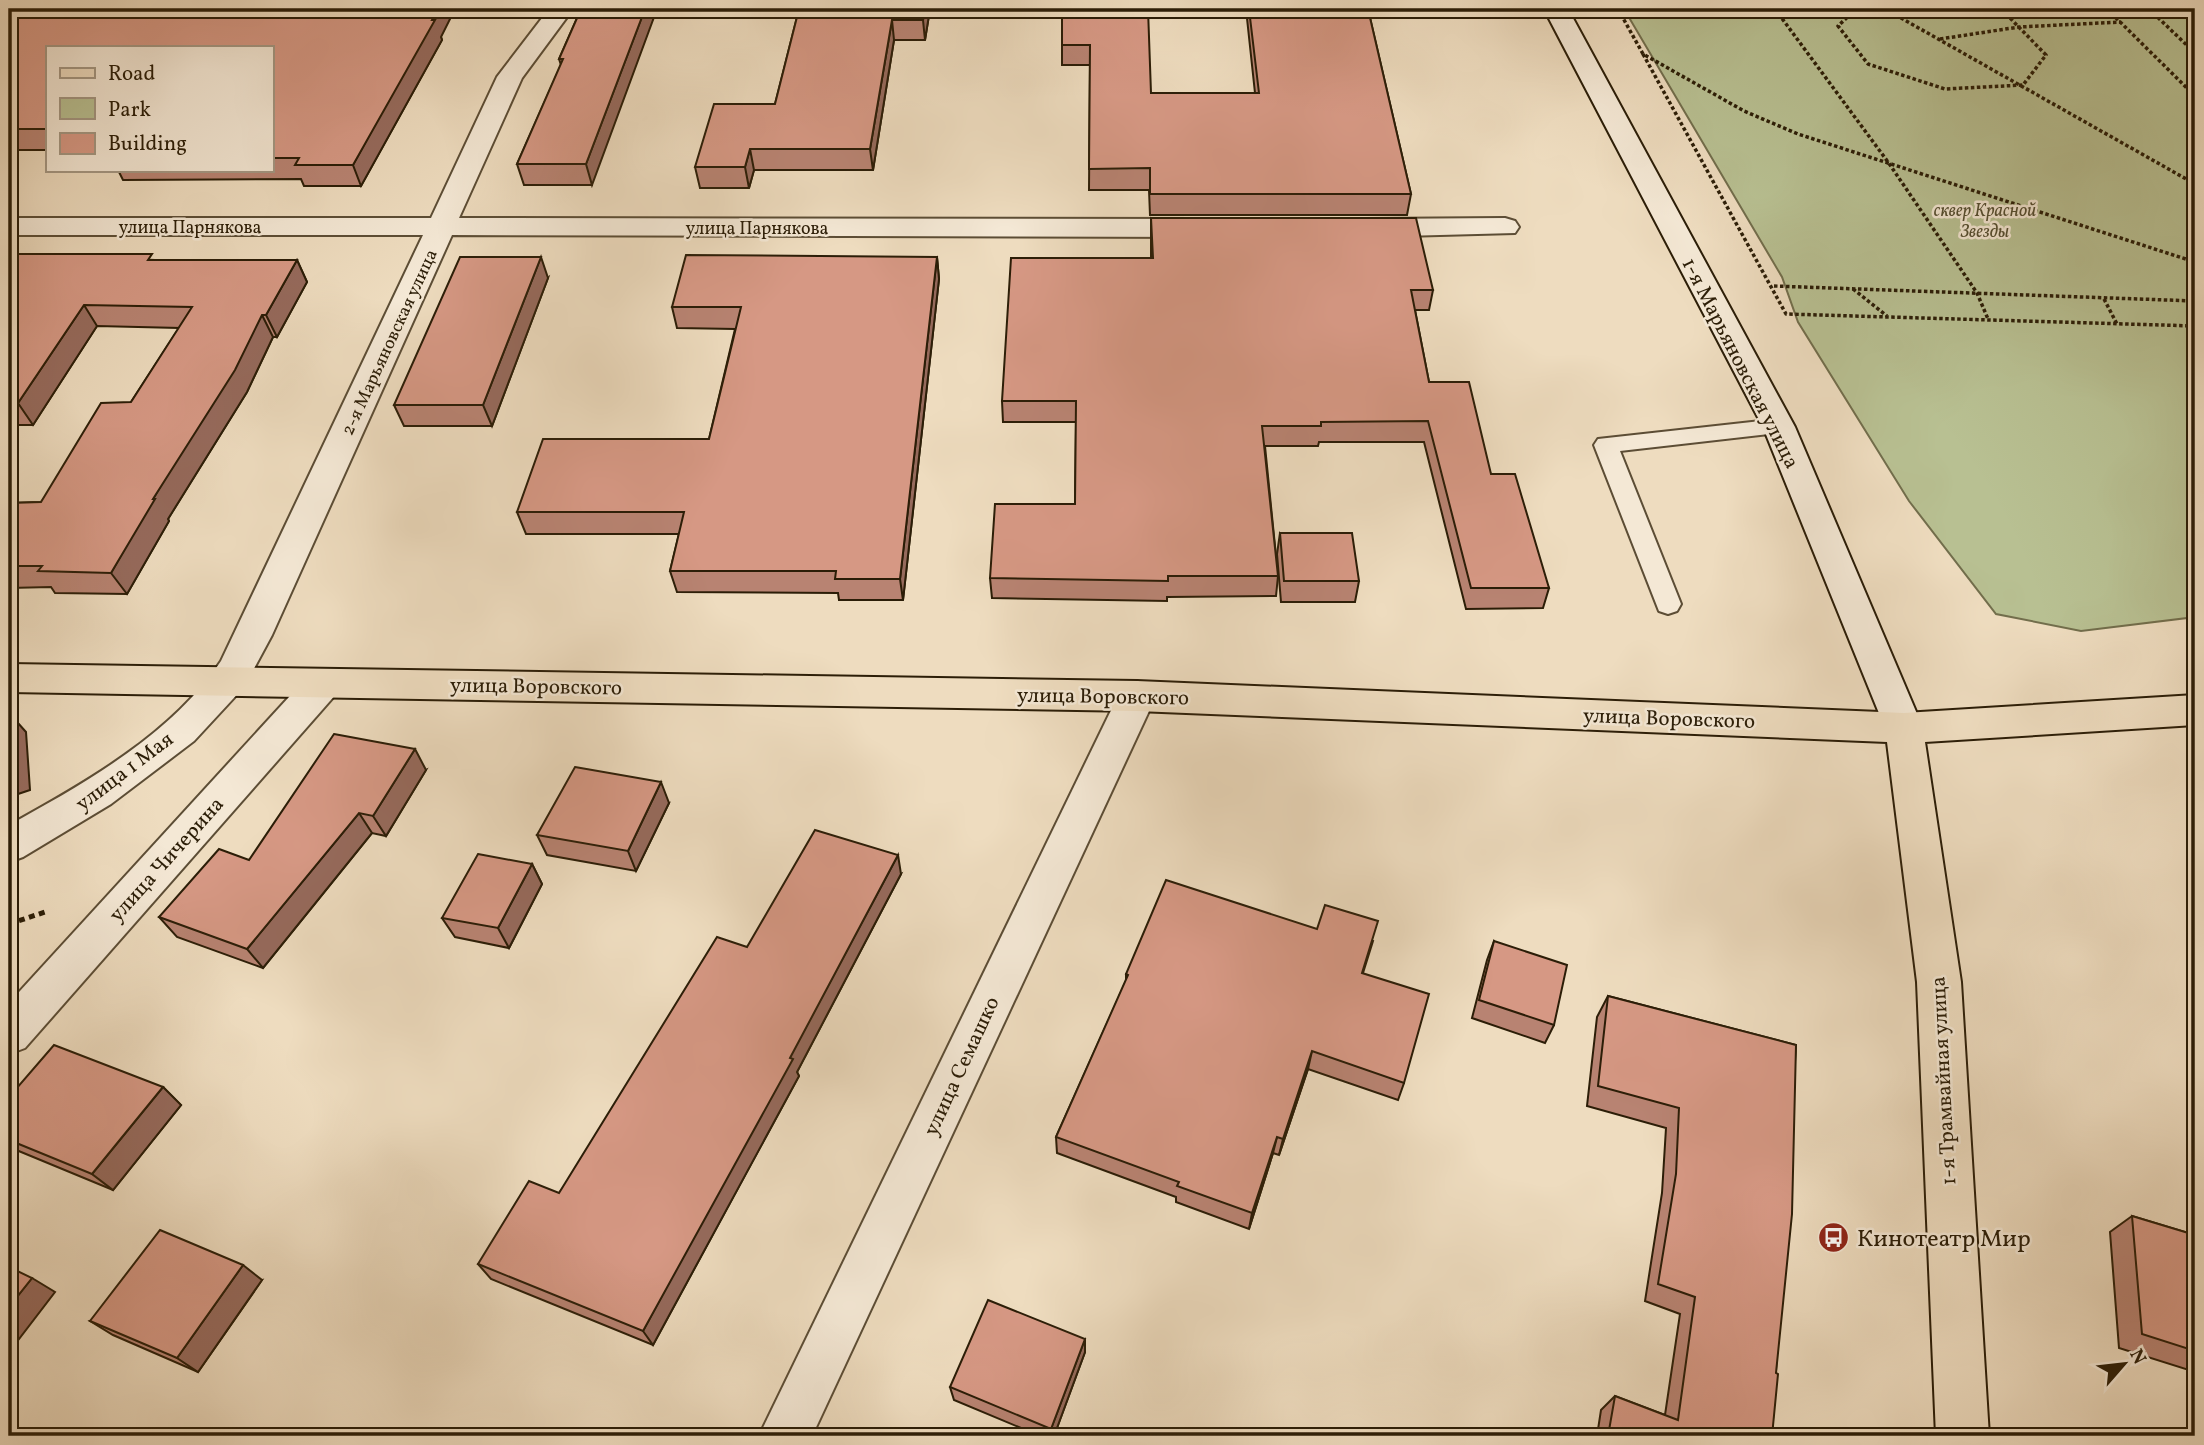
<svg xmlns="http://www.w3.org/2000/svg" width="2204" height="1445" viewBox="0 0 2204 1445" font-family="Vollkorn,serif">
	<rect width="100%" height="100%" fill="#eedcbf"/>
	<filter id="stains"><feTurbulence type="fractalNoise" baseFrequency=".00286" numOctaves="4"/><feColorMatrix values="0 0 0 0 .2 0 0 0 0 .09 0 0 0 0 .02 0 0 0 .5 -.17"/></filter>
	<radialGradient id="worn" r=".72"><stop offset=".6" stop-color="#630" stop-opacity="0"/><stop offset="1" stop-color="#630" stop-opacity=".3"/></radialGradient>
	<path fill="#b8c092" stroke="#726e4c" stroke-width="2" d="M 1624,9 L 2195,9 L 2195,617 L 2081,631 L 1996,614 L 1909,501 L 1798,322 L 1782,277 Z"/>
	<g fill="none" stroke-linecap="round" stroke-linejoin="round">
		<defs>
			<path id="service" d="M 1779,419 L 1787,422 L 1791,427 L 1787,432 L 1620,451 L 1681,604 L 1677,611 L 1668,614 L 1659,611 L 1594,445 L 1598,439 Z"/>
			<g id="minor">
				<path d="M 549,9 L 573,9 L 522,78 L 459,218 L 1204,219 L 1214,222 L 1218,228 L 1214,234 L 1204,237 L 452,235 L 272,635 L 244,687 L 194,741 L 111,804 L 23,857 L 9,862 L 9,825 C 84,784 172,734 221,661 L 423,235 L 9,235 L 9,218 L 431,218 L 497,77 Z"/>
				<path d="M 1505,218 L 1515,221 L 1519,227 L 1515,233 L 1365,237 L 1355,234 L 1351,228 L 1355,222 L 1365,219 Z"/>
				<path d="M 324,669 L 337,673 L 343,683 L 337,693 L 25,1048 L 9,1054 L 9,1003 L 311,673 Z"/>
				<path d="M 1137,681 L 1150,686 L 1156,696 L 812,1436 L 759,1436 L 1118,696 L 1124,686 Z"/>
			</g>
			<path id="secondary" d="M 1544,9 L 1568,9 L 1795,427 L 1923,728 L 1918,739 L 1904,743 L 1890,739 L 1885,728 L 1763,427 Z"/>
			<path id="primary" d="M 9,664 L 1137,681 L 1904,713 L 2195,695 L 2195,725 L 1925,742 L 1961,982 L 1989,1436 L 1936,1436 L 1917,982 L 1887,742 L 1137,711 L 9,692 Z"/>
		</defs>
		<use href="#service" stroke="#5c4d35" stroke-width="4"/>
		<use href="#minor" stroke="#5c4d35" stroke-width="4"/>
		<use href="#secondary" stroke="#2b1d07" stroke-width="4"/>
		<use href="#primary" stroke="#2b1d07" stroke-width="4"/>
		<g stroke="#2b1d07" stroke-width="3.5" stroke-dasharray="3.5 2.5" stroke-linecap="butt">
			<path d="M 1618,9 L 1643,54 L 1744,111 L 1798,134 L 2195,262"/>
			<path d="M 1775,9 L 1888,162 L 1977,293 L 1988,319"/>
			<path d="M 1856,9 L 1838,26 L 1868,64 L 1945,89 L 2023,85 L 2046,55 L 2010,18 L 1980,9"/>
			<path d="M 1885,9 L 2195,184"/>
			<path d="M 2107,9 L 2195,96"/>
			<path d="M 2149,9 L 2195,53"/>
			<path d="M 1940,39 L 2019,27 L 2121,22"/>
			<path d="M 1643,54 L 1786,314 L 2195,326"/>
			<path d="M 1774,286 L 2195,301"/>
			<path d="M 1853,289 L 1887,316"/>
			<path d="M 2104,299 L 2117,324"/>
		</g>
		<path stroke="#2b1d07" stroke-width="5" stroke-dasharray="6 4.5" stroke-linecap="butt" d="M 9,924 L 48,911"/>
		<use href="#service" fill="#f4e8d5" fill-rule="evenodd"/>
		<use href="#minor" fill="#f4e8d5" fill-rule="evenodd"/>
		<use href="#secondary" fill="#f4e8d5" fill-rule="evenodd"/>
		<use href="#primary" fill="#eedcbf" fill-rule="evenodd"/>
	</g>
	<g fill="#b88372" stroke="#2b1d07" stroke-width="2">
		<path d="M 9,9 L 441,37 L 442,40 L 361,186 L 304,186 L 301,179 L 123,180 L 118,170 L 271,170 L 271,47 L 47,47 L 47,150 L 9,150 Z"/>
		<path d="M 581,9 L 592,185 L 524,185 L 517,164 L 561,65 L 559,59 Z"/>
		<path d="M 799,9 L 930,9 L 925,40 L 894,40 L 873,170 L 754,170 L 749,188 L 700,188 L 695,167 L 775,104 Z"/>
		<path d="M 1062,9 L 1151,93 L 1255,93 L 1246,9 L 1368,9 L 1411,194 L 1407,215 L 1150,215 L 1149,190 L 1089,190 L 1090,65 L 1062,65 Z"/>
		<path d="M 1151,218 L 1433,290 L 1429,310 L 1415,310 L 1429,382 L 1491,474 L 1549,588 L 1543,608 L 1466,609 L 1424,442 L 1319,442 L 1318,446 L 1265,446 L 1278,576 L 1276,596 L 1167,597 L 1167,601 L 992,598 L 990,578 L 1075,504 L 1076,422 L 1003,422 L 1002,401 L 1151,258 Z"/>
		<path d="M 9,254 L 155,260 L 297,260 L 307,282 L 277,337 L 273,337 L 247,392 L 168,519 L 169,521 L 127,594 L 55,593 L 51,587 L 9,588 L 9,503 L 41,502 L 131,402 L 179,328 L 97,326 L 33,425 L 9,425 Z"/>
		<path d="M 937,257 L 939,279 L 903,600 L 839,600 L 838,593 L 677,592 L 670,571 L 679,534 L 526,534 L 517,512 L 709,439 L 735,329 L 677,328 L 672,307 Z"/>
		<path d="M 548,278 L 492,426 L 404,426 L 394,405 Z"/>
		<path d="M 1280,533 L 1359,581 L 1355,602 L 1281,602 L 1277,554 Z"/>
		<path d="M 426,770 L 386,836 L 372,833 L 263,968 L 177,937 L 159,917 L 249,860 Z"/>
		<path d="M 669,803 L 636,871 L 547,855 L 537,835 Z"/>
		<path d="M 532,864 L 542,884 L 509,948 L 455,937 L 442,918 Z"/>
		<path d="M 901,874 L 797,1072 L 799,1076 L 653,1345 L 491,1279 L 478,1264 L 559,1193 L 747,947 Z"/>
		<path d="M 1317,929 L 1373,941 L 1363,973 L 1404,1083 L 1398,1100 L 1308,1069 L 1279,1155 L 1273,1153 L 1249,1229 L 1176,1202 L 1176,1197 L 1057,1153 L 1056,1137 L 1126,981 L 1126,974 Z"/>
		<path d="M 1494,941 L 1554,1025 L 1545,1043 L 1472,1018 L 1487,960 Z"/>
		<path d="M 1608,996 L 1796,1045 L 1772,1436 L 1597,1436 L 1601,1410 L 1615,1396 L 1665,1415 L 1680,1314 L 1645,1301 L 1662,1193 L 1666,1128 L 1587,1106 L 1597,1017 Z"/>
		<path d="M 163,1087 L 181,1105 L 113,1190 L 9,1147 L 9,1097 Z"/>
		<path d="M 2132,1216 L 2195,1235 L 2195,1372 L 2119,1348 L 2110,1232 Z"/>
		<path d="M 262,1280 L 198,1372 L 113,1335 L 90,1321 Z"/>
		<path d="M 1085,1339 L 1085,1352 L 1054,1436 L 1040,1436 L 954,1400 L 950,1387 Z"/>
	</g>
	<g fill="#966a5c" stroke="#2b1d07" stroke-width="2">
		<path d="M 438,9 L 455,9 L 441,37 L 442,40 L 361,186 L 353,165 Z"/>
		<path d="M 645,9 L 657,9 L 592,185 L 586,164 Z"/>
		<path d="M 925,9 L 930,9 L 925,40 L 923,20 Z"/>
		<path d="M 892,20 L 894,40 L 873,170 L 870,149 Z"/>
		<path d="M 750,149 L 754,170 L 749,188 L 745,167 Z"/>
		<path d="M 541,257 L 548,278 L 492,426 L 483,405 Z"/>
		<path d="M 937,257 L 939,279 L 903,600 L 900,579 Z"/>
		<path d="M 297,260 L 307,282 L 277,337 L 266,315 Z"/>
		<path d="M 84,305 L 97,326 L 33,425 L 18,403 Z"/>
		<path d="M 262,315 L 273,337 L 247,392 L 168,519 L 169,521 L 127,594 L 111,573 L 153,499 Z"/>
		<path d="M 9,713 L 26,732 L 30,790 L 9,797 Z"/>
		<path d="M 415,749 L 426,770 L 386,836 L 373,816 Z"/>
		<path d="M 661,782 L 669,803 L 636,871 L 628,851 Z"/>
		<path d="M 359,813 L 372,833 L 263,968 L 247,949 Z"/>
		<path d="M 898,855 L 901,874 L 797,1072 L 799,1076 L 653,1345 L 643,1331 Z"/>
		<path d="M 532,864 L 542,884 L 509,948 L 498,928 Z"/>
		<path d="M 1312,1051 L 1308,1069 L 1279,1155 L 1283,1139 Z"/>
		<path d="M 163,1087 L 181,1105 L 113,1190 L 92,1174 Z"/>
		<path d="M 1277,1137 L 1273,1153 L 1249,1229 L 1252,1213 Z"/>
		<path d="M 243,1265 L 262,1280 L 198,1372 L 177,1358 Z"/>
		<path d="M 32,1278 L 55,1292 L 9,1352 L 9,1307 Z"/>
		<path d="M 1085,1339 L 1085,1352 L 1054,1436 L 1051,1436 L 1051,1429 Z"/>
	</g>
	<g fill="#d69884" stroke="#2b1d07" stroke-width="2">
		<path d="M 9,9 L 438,9 L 432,20 L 435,20 L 353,165 L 295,165 L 299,158 L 271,158 L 271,47 L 47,47 L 47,129 L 9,129 Z"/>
		<path d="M 581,9 L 645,9 L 586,164 L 517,164 L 563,59 L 559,59 Z"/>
		<path d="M 799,9 L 925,9 L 923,20 L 892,20 L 870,149 L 750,149 L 745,167 L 695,167 L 714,104 L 775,104 Z"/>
		<path d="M 1062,9 L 1148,9 L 1151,93 L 1259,93 L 1249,9 L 1368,9 L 1411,194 L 1150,194 L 1150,168 L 1089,169 L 1090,45 L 1062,45 Z"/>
		<path d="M 1151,218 L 1416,218 L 1433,290 L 1411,290 L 1429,382 L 1469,382 L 1491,474 L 1515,474 L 1549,588 L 1471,588 L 1428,421 L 1321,422 L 1321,426 L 1262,426 L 1278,576 L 1168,576 L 1168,581 L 990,578 L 995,504 L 1075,504 L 1076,401 L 1002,401 L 1011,258 L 1153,258 Z"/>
		<path d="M 9,254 L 152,254 L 148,260 L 297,260 L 266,315 L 262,315 L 235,370 L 153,499 L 155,499 L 111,573 L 38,571 L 42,566 L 9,566 L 9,503 L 41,502 L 101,403 L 131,402 L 192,307 L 84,305 L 18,403 L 9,403 Z"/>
		<path d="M 686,255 L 937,257 L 900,579 L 835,579 L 836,571 L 670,571 L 684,512 L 517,512 L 543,439 L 709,439 L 741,307 L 672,307 Z"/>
		<path d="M 460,257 L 541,257 L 483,405 L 394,405 Z"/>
		<path d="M 1280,533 L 1352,533 L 1359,581 L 1284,581 Z"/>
		<path d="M 9,730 L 11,770 L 9,770 Z"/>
		<path d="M 334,734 L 415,749 L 373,816 L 359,813 L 247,949 L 159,917 L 219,849 L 249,860 Z"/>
		<path d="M 575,767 L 661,782 L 628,851 L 537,835 Z"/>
		<path d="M 815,830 L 898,855 L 790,1058 L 793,1059 L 643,1331 L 478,1264 L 529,1181 L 559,1193 L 717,937 L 747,947 Z"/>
		<path d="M 478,854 L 532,864 L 498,928 L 442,918 Z"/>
		<path d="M 1166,880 L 1317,929 L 1325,905 L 1378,921 L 1362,973 L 1429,994 L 1404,1083 L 1312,1051 L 1283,1139 L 1277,1137 L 1252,1213 L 1177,1186 L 1179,1182 L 1056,1137 L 1128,975 L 1126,974 Z"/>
		<path d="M 1494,941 L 1567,965 L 1554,1025 L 1479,1000 Z"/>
		<path d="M 1608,996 L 1796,1045 L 1792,1214 L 1776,1373 L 1778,1374 L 1772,1436 L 1608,1436 L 1615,1396 L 1678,1420 L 1695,1297 L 1658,1284 L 1676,1174 L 1679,1108 L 1598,1086 Z"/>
		<path d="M 54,1045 L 163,1087 L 92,1174 L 9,1140 L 9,1097 Z"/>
		<path d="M 2132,1216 L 2195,1235 L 2195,1351 L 2142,1334 Z"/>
		<path d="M 160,1230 L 243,1265 L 177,1358 L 90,1321 Z"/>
		<path d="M 9,1267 L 32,1278 L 9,1307 Z"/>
		<path d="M 988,1300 L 1085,1339 L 1051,1429 L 950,1387 Z"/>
	</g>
	<defs>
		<symbol id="bus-disc" viewBox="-11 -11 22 22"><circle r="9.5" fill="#8f2418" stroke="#f4e8d5"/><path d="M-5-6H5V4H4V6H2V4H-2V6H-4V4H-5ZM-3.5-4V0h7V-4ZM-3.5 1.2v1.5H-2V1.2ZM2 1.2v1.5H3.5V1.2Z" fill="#fff"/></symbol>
	</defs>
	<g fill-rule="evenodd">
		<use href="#bus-disc" x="1816" y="1220" width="35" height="35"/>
	</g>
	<g text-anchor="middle" stroke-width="5" stroke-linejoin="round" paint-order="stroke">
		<g font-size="18" font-style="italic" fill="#554e31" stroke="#f4e8d5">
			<text x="1985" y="216">сквер Красной<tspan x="1985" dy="21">Звезды</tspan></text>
		</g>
		<g font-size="18" fill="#2b1d07" stroke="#f4e8d5">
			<text x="190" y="233">улица Парнякова</text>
			<text x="757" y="234">улица Парнякова</text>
			<text transform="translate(389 342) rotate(-65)" y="6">2-я Марьяновская улица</text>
		</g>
		<g font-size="21" fill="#2b1d07" stroke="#f4e8d5">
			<text transform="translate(1741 363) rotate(63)" y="7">1-я Марьяновская улица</text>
			<text transform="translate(536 686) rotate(1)" y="7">улица Воровского</text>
			<text transform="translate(1103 696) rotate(1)" y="7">улица Воровского</text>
			<text transform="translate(1669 718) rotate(2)" y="7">улица Воровского</text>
			<text transform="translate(124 771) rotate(-37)" y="7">улица 1 Мая</text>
			<text transform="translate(166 859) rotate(-48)" y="7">улица Чичерина</text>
			<text transform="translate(961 1066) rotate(-65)" y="7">улица Семашко</text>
			<text transform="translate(1943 1081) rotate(-93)" y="7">1-я Трамвайная улица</text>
		</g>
		<g font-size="24" fill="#2b1d07" stroke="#f4e8d5" text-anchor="start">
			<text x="1857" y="1246">Кинотеатр Мир</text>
		</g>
	</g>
	<rect width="2204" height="1445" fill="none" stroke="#eedcbf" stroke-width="35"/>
	<rect x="10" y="10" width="2183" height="1424" fill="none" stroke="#2b1d07" stroke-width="3.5"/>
	<rect x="18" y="18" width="2169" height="1410" fill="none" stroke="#2b1d07" stroke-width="2"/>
	<rect x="46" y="46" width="228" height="126" fill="#f4e8d5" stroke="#a49783" stroke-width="2"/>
	<rect x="60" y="68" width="35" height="10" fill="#eedcbf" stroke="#a49783" stroke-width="2"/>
	<text x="108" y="80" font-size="21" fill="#2b1d07">Road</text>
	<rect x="60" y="98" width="35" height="21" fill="#b8c092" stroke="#a49783" stroke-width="2"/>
	<text x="108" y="116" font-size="21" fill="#2b1d07">Park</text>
	<rect x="60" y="133" width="35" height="21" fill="#d69884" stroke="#a49783" stroke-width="2"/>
	<text x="108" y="150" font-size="21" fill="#2b1d07">Building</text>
	<g transform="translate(2124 1364) rotate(62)" stroke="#f4e8d5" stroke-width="5" paint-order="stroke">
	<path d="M0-5L12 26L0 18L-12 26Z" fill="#2b1d07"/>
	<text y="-10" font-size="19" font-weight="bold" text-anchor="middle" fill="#2b1d07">N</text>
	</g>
	<rect width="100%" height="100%" filter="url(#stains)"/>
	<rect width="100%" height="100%" fill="url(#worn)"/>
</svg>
